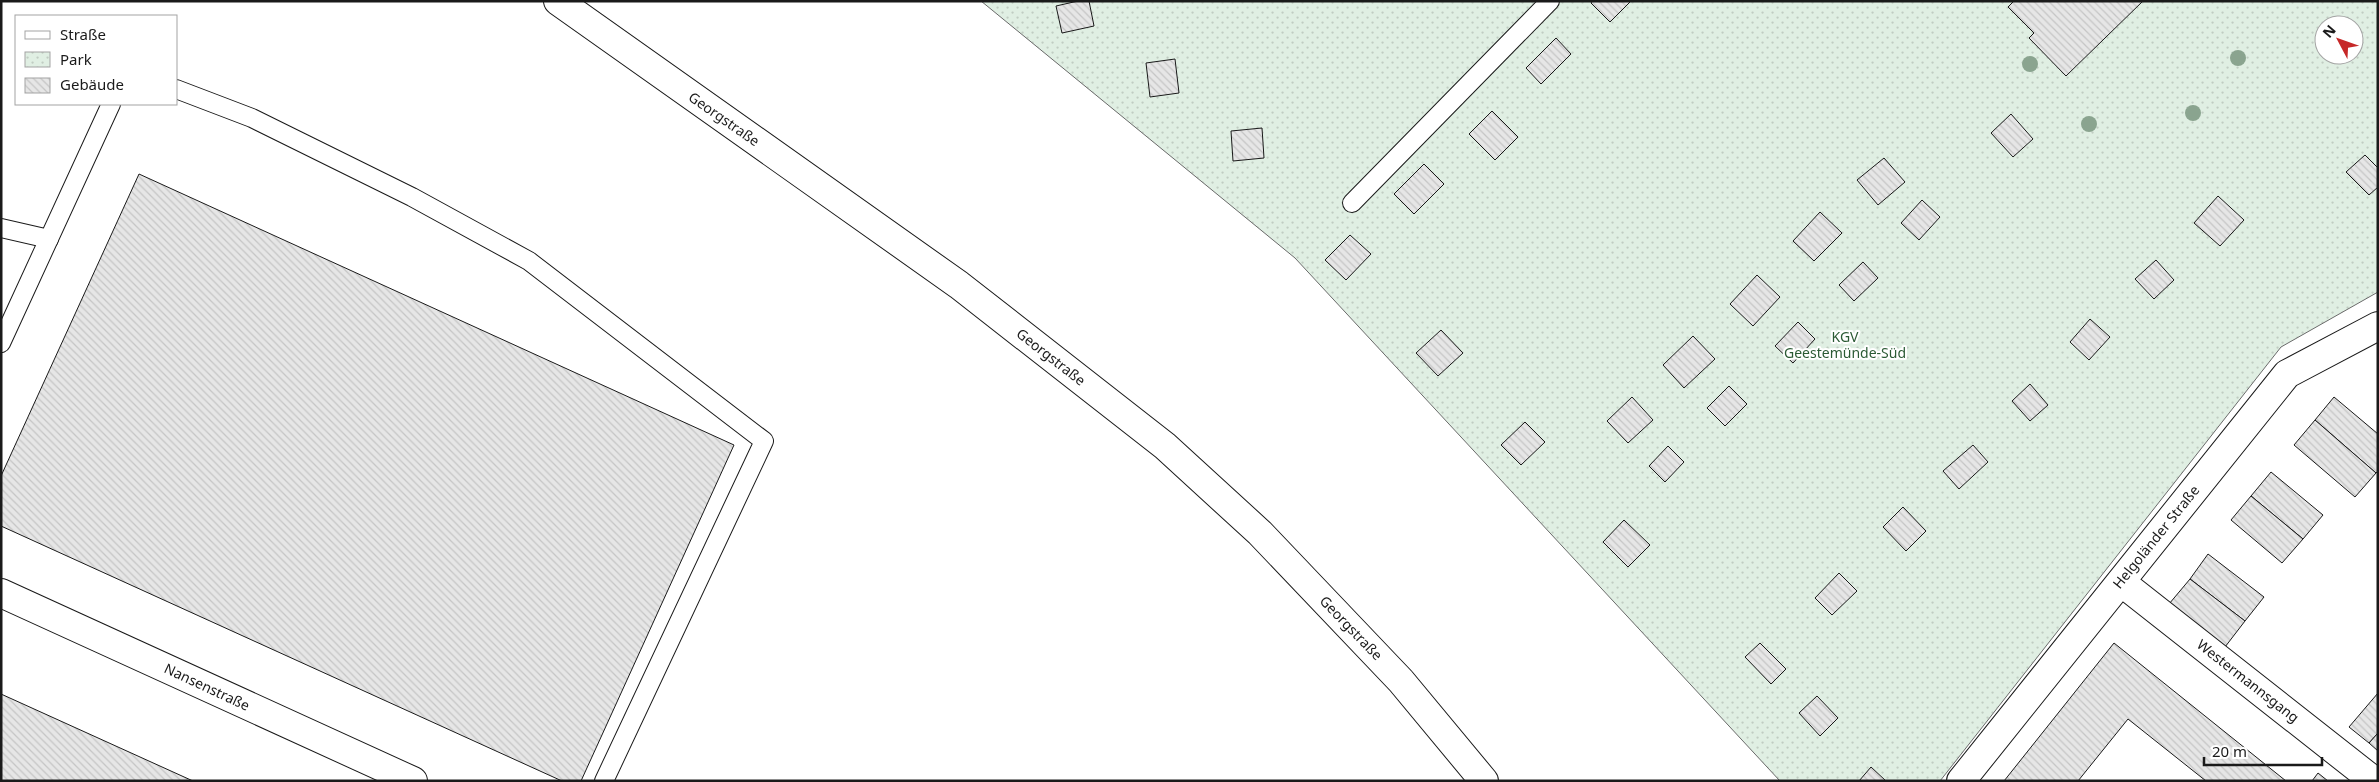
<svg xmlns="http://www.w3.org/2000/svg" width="2379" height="782" viewBox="0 0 2379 782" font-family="'Noto Sans',sans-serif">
	<defs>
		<pattern id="park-dots" width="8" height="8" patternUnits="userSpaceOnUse" patternTransform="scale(1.25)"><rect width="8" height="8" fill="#e0efe3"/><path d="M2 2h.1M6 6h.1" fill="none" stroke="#c0ccc2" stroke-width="1.8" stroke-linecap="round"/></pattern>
		<pattern id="building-back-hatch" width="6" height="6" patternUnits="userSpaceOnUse" patternTransform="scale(1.25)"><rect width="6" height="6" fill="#e6e6e6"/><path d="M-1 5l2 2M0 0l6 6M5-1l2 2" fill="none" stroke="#c5c5c5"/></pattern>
	</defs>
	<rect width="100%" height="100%" fill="#fff"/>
	<path fill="url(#park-dots)" stroke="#6a6a6a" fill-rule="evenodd" d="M 981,1 L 2378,1 L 2378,292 L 2281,347 L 1940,781 L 1780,781 L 1295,258 ZM 2324,25 L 2354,25 L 2354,55 L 2324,55 Z"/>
	<g fill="url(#building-back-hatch)" stroke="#1a1a1a">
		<path d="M 1078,1 L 1089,1 L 1094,26 L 1062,33 L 1056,6 Z"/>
		<path d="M 1592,1 L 1631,1 L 1610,22 L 1591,3 Z"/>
		<path d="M 2014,1 L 2143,1 L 2066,76 L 2029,38 L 2034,33 L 2008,7 Z"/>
		<path d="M 1556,38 L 1571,54 L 1541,84 L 1526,68 Z"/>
		<path d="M 1175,59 L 1179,93 L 1150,97 L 1146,63 Z"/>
		<path d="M 1492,111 L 1518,137 L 1495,160 L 1469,134 Z"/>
		<path d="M 2011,114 L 2033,139 L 2013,157 L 1991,133 Z"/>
		<path d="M 1262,128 L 1264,158 L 1233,161 L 1231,131 Z"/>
		<path d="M 2365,155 L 2378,168 L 2378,187 L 2369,195 L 2346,172 Z"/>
		<path d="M 1884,158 L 1905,182 L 1878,205 L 1857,180 Z"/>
		<path d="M 1424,164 L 1444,184 L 1414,214 L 1394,194 Z"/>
		<path d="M 139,174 L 734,445 L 581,781 L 562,781 L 1,526 L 1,476 Z"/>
		<path d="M 2218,196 L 2244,220 L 2220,246 L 2194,223 Z"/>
		<path d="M 1922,200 L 1940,217 L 1919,240 L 1901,223 Z"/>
		<path d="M 1820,212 L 1842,233 L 1814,261 L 1793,241 Z"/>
		<path d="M 1350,235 L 1371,254 L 1346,280 L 1325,260 Z"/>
		<path d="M 2156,260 L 2174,280 L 2154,299 L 2135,279 Z"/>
		<path d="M 1863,262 L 1878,278 L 1854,301 L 1839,285 Z"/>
		<path d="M 1757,275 L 1780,297 L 1753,326 L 1730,304 Z"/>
		<path d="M 2090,319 L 2110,337 L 2089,360 L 2070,342 Z"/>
		<path d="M 1798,322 L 1815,339 L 1793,363 L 1775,346 Z"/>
		<path d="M 1441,330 L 1463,353 L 1438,376 L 1416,353 Z"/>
		<path d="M 1693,336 L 1715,359 L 1684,388 L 1663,365 Z"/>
		<path d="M 2030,384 L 2048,405 L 2030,421 L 2012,401 Z"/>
		<path d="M 1729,386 L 1747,404 L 1725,426 L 1707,408 Z"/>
		<path d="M 1632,397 L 1653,420 L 1628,443 L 1607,421 Z"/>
		<path d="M 2334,397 L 2378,434 L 2378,471 L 2376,473 L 2315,420 Z"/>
		<path d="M 2315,420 L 2376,473 L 2355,497 L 2294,445 Z"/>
		<path d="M 1525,422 L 1545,442 L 1521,465 L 1501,445 Z"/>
		<path d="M 1973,445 L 1988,462 L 1959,489 L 1943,471 Z"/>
		<path d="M 1668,446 L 1684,462 L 1665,482 L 1649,466 Z"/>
		<path d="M 2271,472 L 2323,515 L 2303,539 L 2251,496 Z"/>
		<path d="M 2251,496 L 2303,539 L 2282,563 L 2231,520 Z"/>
		<path d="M 1903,507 L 1926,531 L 1906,551 L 1883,527 Z"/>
		<path d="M 1624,520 L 1650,545 L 1628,567 L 1603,542 Z"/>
		<path d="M 2208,554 L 2264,597 L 2245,621 L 2190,579 Z"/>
		<path d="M 1839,573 L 1857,591 L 1832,615 L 1815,598 Z"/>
		<path d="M 2190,579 L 2245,621 L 2225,647 L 2169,604 Z"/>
		<path d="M 1760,643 L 1786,669 L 1771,684 L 1745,657 Z"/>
		<path d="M 2114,643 L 2210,720 L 2286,781 L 2206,781 L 2128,719 L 2078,781 L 2004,781 Z"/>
		<path d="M 2378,693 L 2378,733 L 2369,743 L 2349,727 Z"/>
		<path d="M 1,694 L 193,781 L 1,781 Z"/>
		<path d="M 1817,696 L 1838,718 L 1820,736 L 1799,713 Z"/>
		<path d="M 2378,733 L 2378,751 L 2369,743 Z"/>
		<path d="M 1871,767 L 1886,781 L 1859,781 Z"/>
		<path d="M 2318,773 L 2328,781 L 2312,781 Z"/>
	</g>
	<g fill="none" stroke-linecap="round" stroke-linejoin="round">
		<defs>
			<g id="service">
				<path d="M 176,89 L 252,118 L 412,197 L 529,261 L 764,441 L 604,781"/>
				<path d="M 1352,203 L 1550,1"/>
				<path d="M 1,228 L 49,239"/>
				<path d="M 1,343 L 111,104"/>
			</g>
			<g id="minor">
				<path d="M 2121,582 L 2374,781"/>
				<path d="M 1,593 L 413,781"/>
				<path d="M 1961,781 L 2287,374 L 2378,326"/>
			</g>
			<path id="primary" d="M 558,1 L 959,285 L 1165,446 L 1260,533 L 1401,681 L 1484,781"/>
		</defs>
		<use href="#service" stroke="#1a1a1a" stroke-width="20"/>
		<use href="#minor" stroke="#1a1a1a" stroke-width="30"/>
		<use href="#primary" stroke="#1a1a1a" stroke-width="30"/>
		<use href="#service" stroke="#fff" stroke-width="18"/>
		<use href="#minor" stroke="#fff" stroke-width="28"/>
		<use href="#primary" stroke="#fff" stroke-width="28"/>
	</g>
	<g fill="#8aa48f">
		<circle cx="2238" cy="58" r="8"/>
		<circle cx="2030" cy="64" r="8"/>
		<circle cx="2193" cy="113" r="8"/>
		<circle cx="2089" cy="124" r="8"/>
	</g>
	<g text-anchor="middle" stroke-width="4" stroke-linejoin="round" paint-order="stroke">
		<g font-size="14" fill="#1a1a1a" stroke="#fff">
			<text transform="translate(724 119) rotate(35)" y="5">Georgstraße</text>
			<text transform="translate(1051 357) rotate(38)" y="5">Georgstraße</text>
			<text transform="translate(2156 537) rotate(-51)" y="5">Helgoländer Straße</text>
			<text transform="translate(1351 628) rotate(46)" y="5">Georgstraße</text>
			<text transform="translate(2248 681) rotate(38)" y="5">Westermannsgang</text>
			<text transform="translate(207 687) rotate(25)" y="5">Nansenstraße</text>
		</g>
		<g font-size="14" fill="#2b5a34" stroke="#fff">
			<text x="1845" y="342">KGV<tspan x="1845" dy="16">Geestemünde-Süd</tspan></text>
		</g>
	</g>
	<rect width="2379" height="782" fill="none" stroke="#1a1a1a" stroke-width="5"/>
	<rect x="15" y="15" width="162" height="90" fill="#ffffff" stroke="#a3a3a3"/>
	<rect x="25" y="31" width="25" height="8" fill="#ffffff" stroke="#a3a3a3"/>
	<text x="60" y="40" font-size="15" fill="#1a1a1a">Straße</text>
	<rect x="25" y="52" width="25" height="15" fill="url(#park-dots)" stroke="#a3a3a3"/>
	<text x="60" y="65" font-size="15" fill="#1a1a1a">Park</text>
	<rect x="25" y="78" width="25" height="15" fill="url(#building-back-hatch)" stroke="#a3a3a3"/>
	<text x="60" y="90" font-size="15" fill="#1a1a1a">Gebäude</text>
	<g transform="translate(2339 40) rotate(311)"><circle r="24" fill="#ffffff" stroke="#a3a3a3"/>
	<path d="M0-4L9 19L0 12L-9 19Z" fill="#c62828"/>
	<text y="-8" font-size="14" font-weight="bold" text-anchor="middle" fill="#1a1a1a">N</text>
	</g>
	<path d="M2204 757v8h118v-8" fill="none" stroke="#1a1a1a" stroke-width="2.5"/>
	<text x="2212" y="757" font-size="15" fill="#1a1a1a" stroke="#ffffff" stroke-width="4" paint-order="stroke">20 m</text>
</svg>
